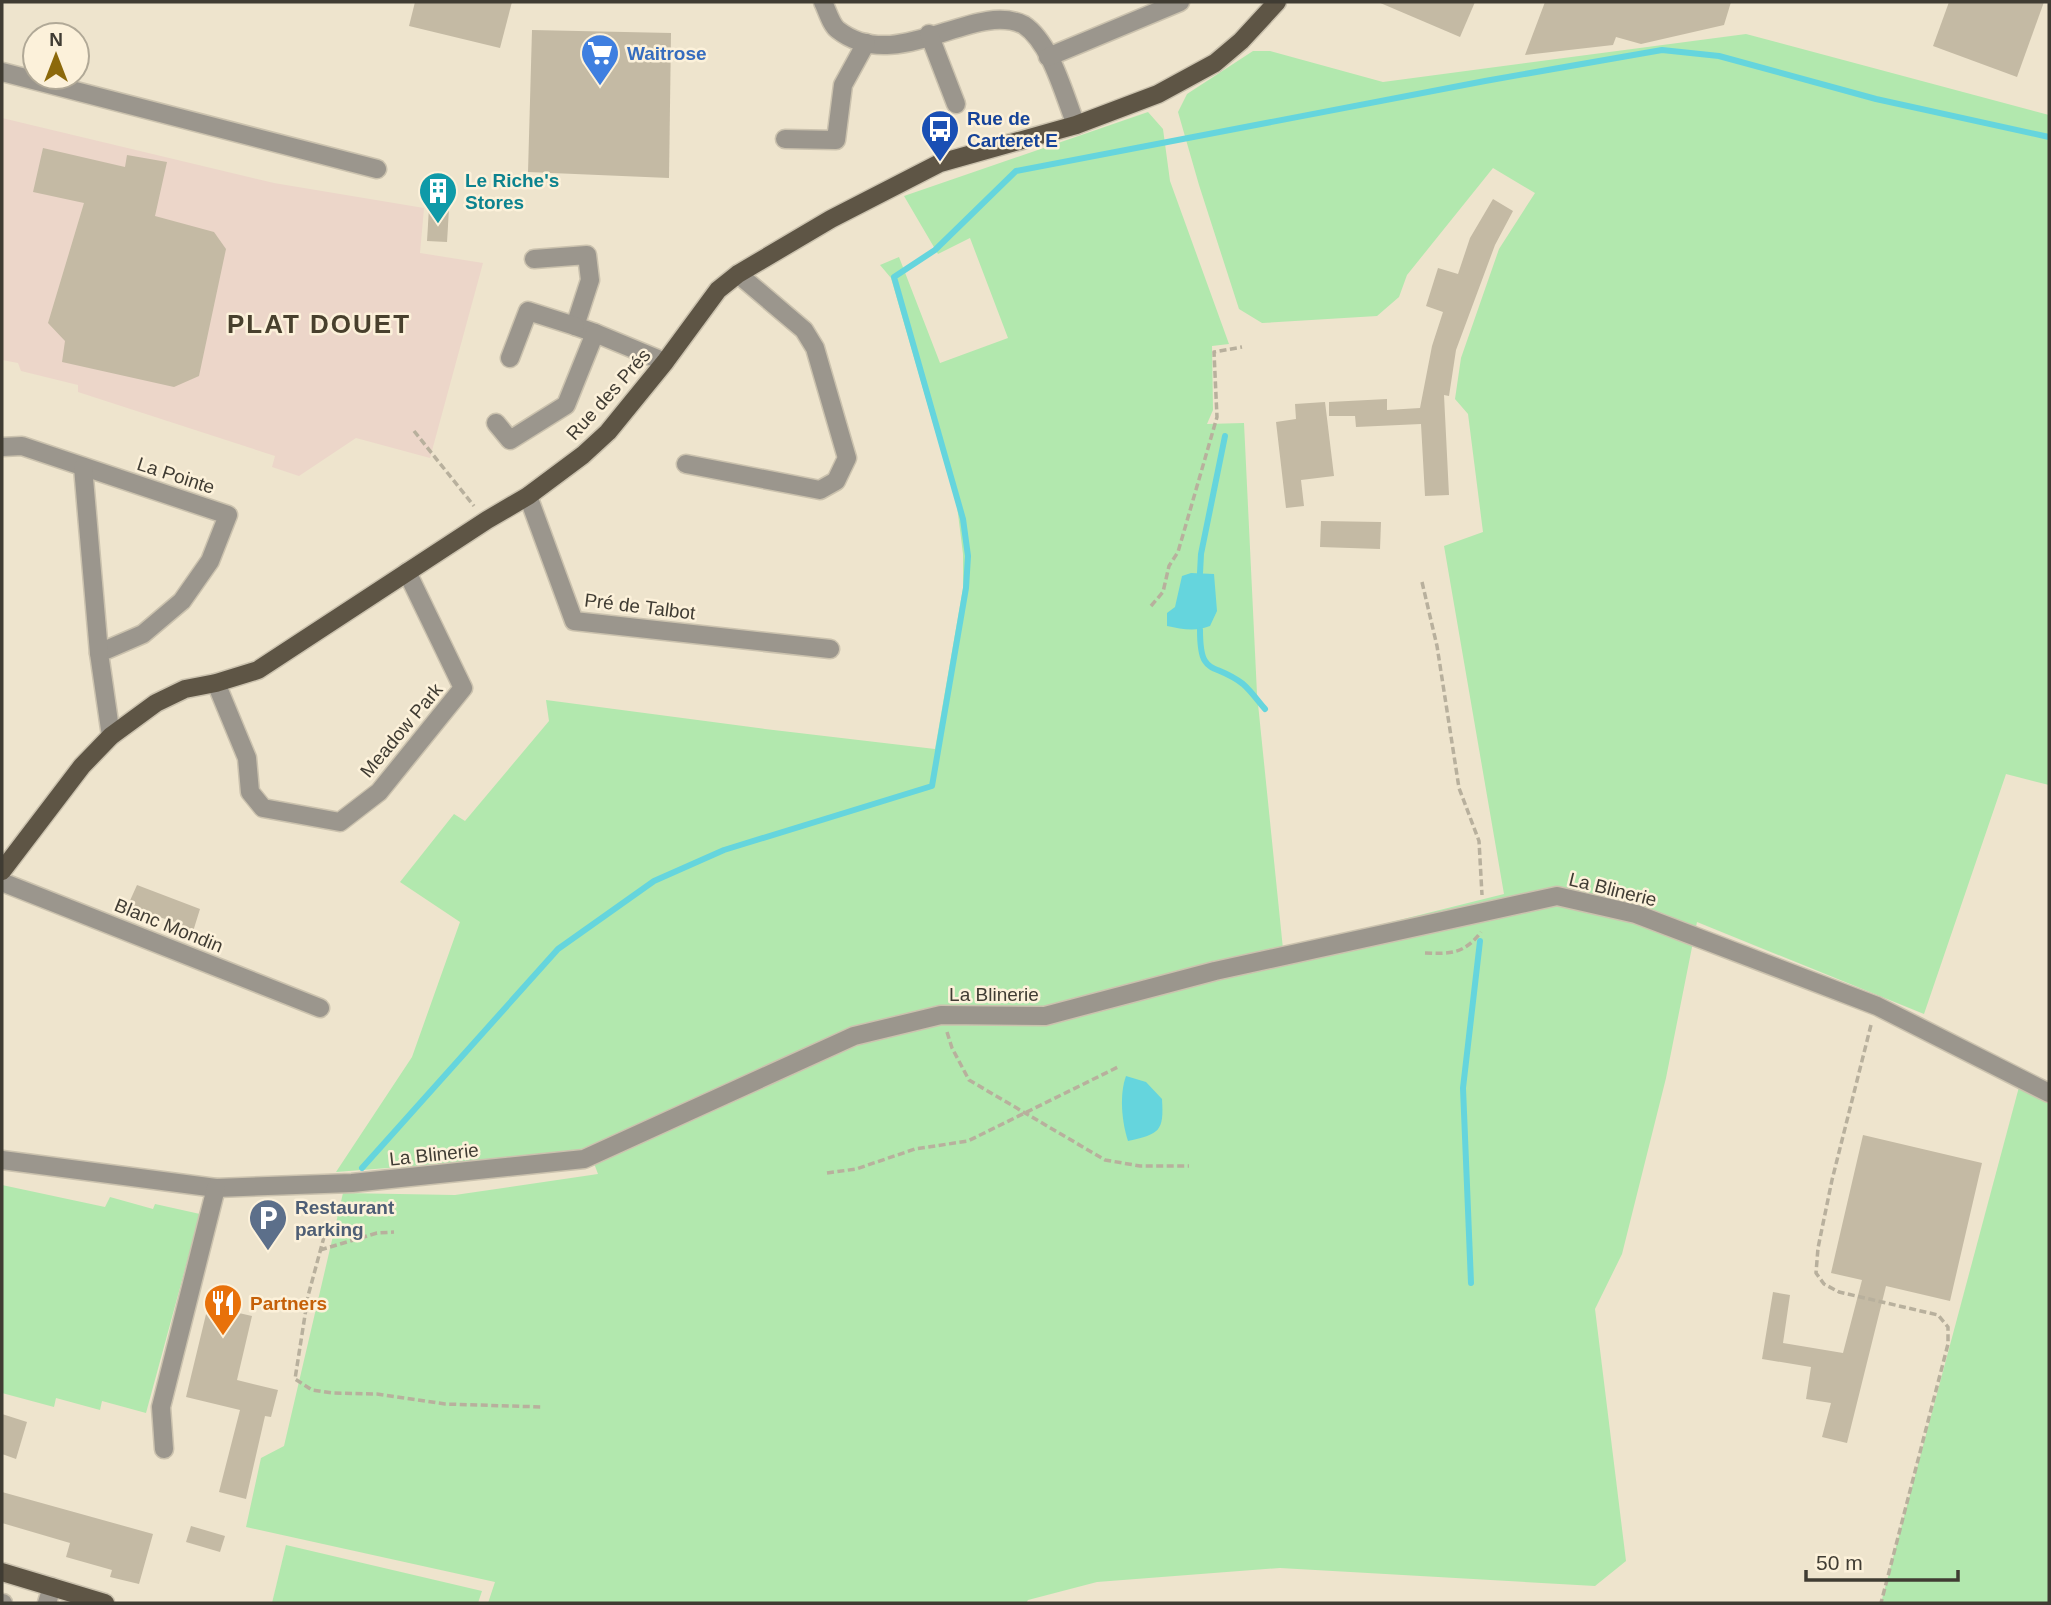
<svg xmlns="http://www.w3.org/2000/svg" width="2051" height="1605" viewBox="0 0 2051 1605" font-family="Helvetica,sans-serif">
	<rect width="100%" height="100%" fill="#eee4cd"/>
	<path fill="#ecd6c9" d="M 2,118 L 274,183 L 424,208 L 420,253 L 483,263 L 430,458 L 356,438 L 299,476 L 272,467 L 275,456 L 78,392 L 78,385 L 21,371 L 18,363 L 2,360 Z"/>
	<g fill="#b2e8ae">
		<path d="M 1746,34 L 2049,115 L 2049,785 L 2006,774 L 1924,1014 L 1697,922 L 1666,1078 L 1622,1254 L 1595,1309 L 1626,1561 L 1595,1586 L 1280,1568 L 1097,1582 L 1028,1600 L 1026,1603 L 488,1603 L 495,1582 L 246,1527 L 261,1458 L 284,1446 L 343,1193 L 455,1195 L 598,1174 L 589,1150 L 542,1156 L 336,1172 L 412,1057 L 460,922 L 400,882 L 454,814 L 465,821 L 549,721 L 546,700 L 765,729 L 935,749 L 963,588 L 963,554 L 957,506 L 891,278 L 880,265 L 899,257 L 940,363 L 1008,338 L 970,238 L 938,254 L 904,196 L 1148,112 L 1163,129 L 1170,181 L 1229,344 L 1212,346 L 1213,410 L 1207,424 L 1244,423 L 1257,694 L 1283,949 L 1504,894 L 1444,546 L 1483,532 L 1468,414 L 1455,399 L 1461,358 L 1499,249 L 1535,193 L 1493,168 L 1407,275 L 1399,297 L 1377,316 L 1262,323 L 1239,309 L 1199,185 L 1178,112 L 1187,94 L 1253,51 L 1270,51 L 1383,82 Z"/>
		<path d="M 2019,1087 L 2049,1102 L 2049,1603 L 1881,1603 Z"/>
		<path d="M 2,1185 L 105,1207 L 110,1197 L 153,1209 L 155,1204 L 200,1214 L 146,1413 L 102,1401 L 100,1410 L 56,1398 L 54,1407 L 2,1393 Z"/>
		<path d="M 286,1545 L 482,1591 L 478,1603 L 272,1603 Z"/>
	</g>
	<g fill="#65d5dd">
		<path d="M 1191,573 L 1214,574 L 1217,611 L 1210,626 C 1195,632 1182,629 1167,626 L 1167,613 L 1175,607 L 1182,576 Z"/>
		<path d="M 1126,1076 L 1146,1082 L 1162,1099 C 1164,1131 1160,1134 1128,1141 C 1122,1123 1119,1095 1126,1076 Z"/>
	</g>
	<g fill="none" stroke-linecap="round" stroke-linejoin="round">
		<g stroke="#65d5dd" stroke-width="6">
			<path d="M 1200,573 L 1201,554 L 1225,436"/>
			<path d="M 1200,630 C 1200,678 1213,661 1243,684 C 1251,691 1258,701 1265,709"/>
			<path d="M 362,1168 L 558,949 L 654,881 L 724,850 L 932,786 L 966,588 L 968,556 L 963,519 L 894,277 L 935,250 L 1016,171 L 1485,81 L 1662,50 L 1719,56 L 1876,99 L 2049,137"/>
			<path d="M 1471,1283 L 1463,1088 L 1480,941"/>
		</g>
	</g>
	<g fill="#c4baa4">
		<path d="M 415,2 L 512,2 L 500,48 L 409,26 Z"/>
		<path d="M 1378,2 L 1475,2 L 1460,37 Z"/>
		<path d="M 1545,2 L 1731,2 L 1724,25 L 1641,44 L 1616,37 L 1613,45 L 1525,55 Z"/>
		<path d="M 1949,2 L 2044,2 L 2017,77 L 1933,46 Z"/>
		<path d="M 532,30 L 671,33 L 669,178 L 528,172 Z"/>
		<path d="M 43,148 L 125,167 L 127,155 L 167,162 L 155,216 L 214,232 L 226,249 L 199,376 L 174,387 L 62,362 L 65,341 L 48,323 L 84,203 L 33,192 Z"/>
		<path d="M 1493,199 L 1513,211 L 1495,245 L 1456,350 L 1449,396 L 1444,395 L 1449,495 L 1425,496 L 1421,424 L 1356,427 L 1355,416 L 1329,416 L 1329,402 L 1387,399 L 1387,410 L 1420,408 L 1432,346 L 1443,312 L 1426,306 L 1438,268 L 1458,274 L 1470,238 Z"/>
		<path d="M 429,208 L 449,209 L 447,242 L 427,241 Z"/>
		<path d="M 1325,402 L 1334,476 L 1301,480 L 1304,506 L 1286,508 L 1276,422 L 1296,419 L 1295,404 Z"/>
		<path d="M 1321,521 L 1381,522 L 1380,549 L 1320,547 Z"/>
		<path d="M 137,885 L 200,909 L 191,938 L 173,931 L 175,922 L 146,913 L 143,923 L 124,914 Z"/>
		<path d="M 1863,1135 L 1982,1163 L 1950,1301 L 1886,1286 L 1847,1443 L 1822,1437 L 1831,1403 L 1806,1399 L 1811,1367 L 1762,1359 L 1773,1292 L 1790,1295 L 1783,1343 L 1843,1353 L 1862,1280 L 1831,1273 Z"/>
		<path d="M 208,1306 L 252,1316 L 237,1380 L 278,1390 L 271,1417 L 265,1416 L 246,1499 L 219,1492 L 240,1410 L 186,1397 Z"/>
		<path d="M 2,1414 L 27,1422 L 16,1459 L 2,1454 Z"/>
		<path d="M 2,1492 L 153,1534 L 139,1584 L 110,1577 L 112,1570 L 66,1557 L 70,1543 L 2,1523 Z"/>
		<path d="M 191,1526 L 225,1536 L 220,1552 L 186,1542 Z"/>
	</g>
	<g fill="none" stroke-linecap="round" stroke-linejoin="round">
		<defs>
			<g id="minor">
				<path d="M 823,2 C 827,10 831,25 838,30 C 897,76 974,0 1024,25 C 1051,43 1064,95 1076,125"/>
				<path d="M 929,34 L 956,104"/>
				<path d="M 1048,57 L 1180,2"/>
				<path d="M 2,72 L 377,169"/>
				<path d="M 785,139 L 836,140 L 843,85 L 866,43"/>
				<path d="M 534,259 L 587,255 L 590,280 L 575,326 L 595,333"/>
				<path d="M 510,358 L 528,311 L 575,326"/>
				<path d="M 496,423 L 510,440 L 566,405 L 595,333 L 665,362"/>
				<path d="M 2,447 L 22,446 L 228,515 L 210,561 L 182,601 L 143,634 L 99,653 L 111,736"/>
				<path d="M 686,464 L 820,490 L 836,481 L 847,458 L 815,348 L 804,330 L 738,274"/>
				<path d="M 83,467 L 99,653"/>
				<path d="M 528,496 L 574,621 L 830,649"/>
				<path d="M 216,683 L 247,758 L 250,792 L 263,808 L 340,822 L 379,792 L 463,688 L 407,572"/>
				<path d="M 2,882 L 320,1008"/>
				<path d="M 2,1160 L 216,1188 L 352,1183 L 584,1159 L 854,1036 L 941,1015 L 1045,1016 L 1215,971 L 1557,896 L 1636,914 L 1877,1006 L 2049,1093"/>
				<path d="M 164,1449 L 161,1407 L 216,1188"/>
				<path d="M 2,1603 L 3,1603"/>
				<path d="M 47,1603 L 52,1587"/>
			</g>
			<g id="major">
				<path d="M 2,871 L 82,766 L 111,736 L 156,703 L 185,689 L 216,683 L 258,670 L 487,520 L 528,496 L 583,455 L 608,432 L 665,362 L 718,290 L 738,274 L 831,219 L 940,163 L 1076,125 L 1158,94 L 1215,63 L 1241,41 L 1277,2"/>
				<path d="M 2,1572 L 105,1603"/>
			</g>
		</defs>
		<use href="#minor" stroke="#cbc2ae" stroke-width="21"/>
		<use href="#major" stroke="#cbc2ae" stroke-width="21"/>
		<g stroke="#b8b09d" stroke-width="3.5" stroke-dasharray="7 3.5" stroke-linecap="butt">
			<path d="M 414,431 L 474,506"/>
			<path d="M 1422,582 L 1437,646 L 1459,788 L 1479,841 L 1482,895"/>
			<path d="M 1151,606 L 1163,592 L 1169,566 L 1178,552 L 1217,417 L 1214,352 L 1242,347"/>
			<path d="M 1425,953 C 1451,954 1464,954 1481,932"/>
			<path d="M 1871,1025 L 1832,1180 L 1818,1248 L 1816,1273 L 1824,1284 L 1839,1292 L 1938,1315 L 1948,1327 L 1948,1344 L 1881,1603"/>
			<path d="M 947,1032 L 952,1048 L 969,1080 L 1105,1160 L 1140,1166 L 1189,1166"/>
			<path d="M 827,1173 L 856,1169 L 915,1149 L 968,1141 L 1118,1067"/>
			<path d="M 327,1226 L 308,1296 L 295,1379 L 312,1390 L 332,1393 L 377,1394 L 445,1404 L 543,1407"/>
			<path d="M 320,1250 L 377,1233 L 394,1232"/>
		</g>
		<use href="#minor" stroke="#9b968d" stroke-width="18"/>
		<use href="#major" stroke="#5e5545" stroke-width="18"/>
	</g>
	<defs>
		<symbol id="supermarket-pin" viewBox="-11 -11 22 30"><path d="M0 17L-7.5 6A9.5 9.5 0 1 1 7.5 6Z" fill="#3f7fe0" stroke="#fcf1da"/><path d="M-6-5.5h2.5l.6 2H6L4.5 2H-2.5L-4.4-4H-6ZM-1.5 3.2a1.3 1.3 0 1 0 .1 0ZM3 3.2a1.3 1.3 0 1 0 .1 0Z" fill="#fff"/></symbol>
		<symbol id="bus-pin" viewBox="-11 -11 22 30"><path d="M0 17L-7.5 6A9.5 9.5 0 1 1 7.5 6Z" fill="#1a4fb4" stroke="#fcf1da"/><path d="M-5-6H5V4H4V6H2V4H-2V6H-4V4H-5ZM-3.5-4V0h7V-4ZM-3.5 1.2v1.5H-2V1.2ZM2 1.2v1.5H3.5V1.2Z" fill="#fff"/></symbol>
		<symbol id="building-pin" viewBox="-11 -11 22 30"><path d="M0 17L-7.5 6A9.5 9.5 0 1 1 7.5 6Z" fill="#0f9aa8" stroke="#fcf1da"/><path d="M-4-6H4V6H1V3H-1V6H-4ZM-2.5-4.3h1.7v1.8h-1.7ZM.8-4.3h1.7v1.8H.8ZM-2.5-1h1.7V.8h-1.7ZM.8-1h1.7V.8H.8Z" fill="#fff"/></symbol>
		<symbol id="parking-pin" viewBox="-11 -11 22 30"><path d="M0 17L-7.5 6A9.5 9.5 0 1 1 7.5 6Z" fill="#5c6f8a" stroke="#fcf1da"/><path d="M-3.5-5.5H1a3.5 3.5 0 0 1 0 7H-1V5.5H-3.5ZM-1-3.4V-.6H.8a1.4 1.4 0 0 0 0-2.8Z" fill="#fff"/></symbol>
		<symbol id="restaurant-pin" viewBox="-11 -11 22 30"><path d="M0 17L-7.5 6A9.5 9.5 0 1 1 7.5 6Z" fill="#e8710a" stroke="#fcf1da"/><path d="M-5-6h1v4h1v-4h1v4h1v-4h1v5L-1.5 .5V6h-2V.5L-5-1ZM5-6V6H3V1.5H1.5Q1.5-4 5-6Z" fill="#fff"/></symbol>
	</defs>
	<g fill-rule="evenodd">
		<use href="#supermarket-pin" x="578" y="31" width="44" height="60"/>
		<use href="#bus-pin" x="918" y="107" width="44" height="60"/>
		<use href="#building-pin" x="416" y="169" width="44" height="60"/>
		<use href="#parking-pin" x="246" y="1196" width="44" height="60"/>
		<use href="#restaurant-pin" x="201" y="1281" width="44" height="60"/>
	</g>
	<g text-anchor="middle" stroke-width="5" stroke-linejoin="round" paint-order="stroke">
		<g font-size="19" font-weight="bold" fill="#366cbe" stroke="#fcf1da" text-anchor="start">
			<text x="627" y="60">Waitrose</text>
		</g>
		<g font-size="19" font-weight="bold" fill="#164399" stroke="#fcf1da" text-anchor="start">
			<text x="967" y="125">Rue de<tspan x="967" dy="22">Carteret E</tspan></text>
		</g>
		<g font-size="19" font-weight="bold" fill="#0d838f" stroke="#fcf1da" text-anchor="start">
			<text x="465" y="187">Le Riche's<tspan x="465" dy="22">Stores</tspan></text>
		</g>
		<g font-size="19" fill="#403c33" stroke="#fcf1da">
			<text transform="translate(608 394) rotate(-48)" y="7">Rue des Prés</text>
			<text transform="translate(176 475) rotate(18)" y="7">La Pointe</text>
			<text transform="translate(640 606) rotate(7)" y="7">Pré de Talbot</text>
			<text transform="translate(401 730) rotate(-50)" y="7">Meadow Park</text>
			<text transform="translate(1613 889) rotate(14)" y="7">La Blinerie</text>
			<text transform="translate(169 925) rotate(22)" y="7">Blanc Mondin</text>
			<text x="994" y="1001">La Blinerie</text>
			<text transform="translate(434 1154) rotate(-6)" y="7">La Blinerie</text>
		</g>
		<g font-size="19" font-weight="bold" fill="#4e5e75" stroke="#fcf1da" text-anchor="start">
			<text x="295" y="1214">Restaurant<tspan x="295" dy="22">parking</tspan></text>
		</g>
		<g font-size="19" font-weight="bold" fill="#c56008" stroke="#fcf1da" text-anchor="start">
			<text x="250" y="1310">Partners</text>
		</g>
		<g font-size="26" font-weight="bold" letter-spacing="2" fill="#48402d" stroke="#fcf1da">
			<text x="319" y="333">PLAT DOUET</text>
		</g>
	</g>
	<rect width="2051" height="1605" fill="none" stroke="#403c33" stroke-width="7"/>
	<g transform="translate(56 56)"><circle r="33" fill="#fcf1da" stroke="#b1a997" stroke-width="2"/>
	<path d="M0-5L12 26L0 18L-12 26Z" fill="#8c690b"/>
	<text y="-10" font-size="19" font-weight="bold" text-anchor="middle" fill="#403c33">N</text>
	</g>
	<path d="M1806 1570v10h152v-10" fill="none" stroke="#403c33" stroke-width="3.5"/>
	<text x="1816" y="1570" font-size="21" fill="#403c33" stroke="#fcf1da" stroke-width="5" paint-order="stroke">50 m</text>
</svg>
